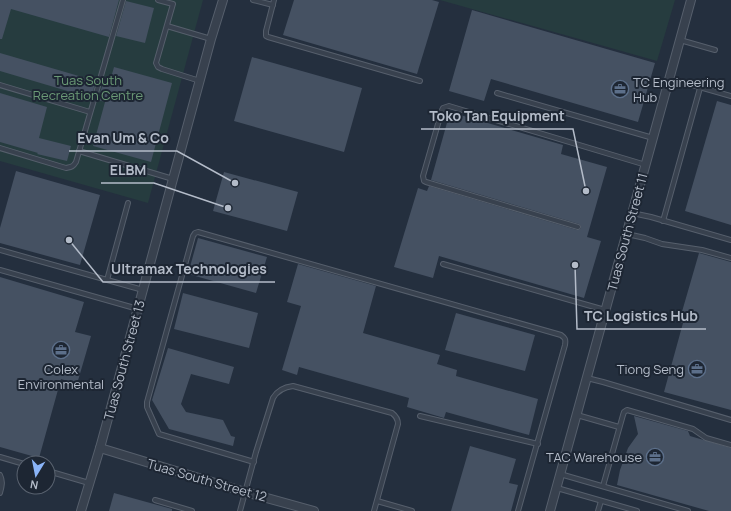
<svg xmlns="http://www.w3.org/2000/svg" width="731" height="511" viewBox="0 0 731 511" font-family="Manrope,sans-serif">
	<rect width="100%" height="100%" fill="#242f3e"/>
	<g fill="#263c3f">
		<path d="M 0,0 L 203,0 L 148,203 L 0,161 Z"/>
		<path d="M 440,0 L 675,0 L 657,61 Z"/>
	</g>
	<g fill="#455162">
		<path d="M 0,0 L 119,0 L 109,37 L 11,9 L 2,39 L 0,39 Z"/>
		<path d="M 294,0 L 432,0 L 439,2 L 417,74 L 283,35 Z"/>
		<path d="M 126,1 L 154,8 L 145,43 L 116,36 Z"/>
		<path d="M 472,10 L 655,63 L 638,122 L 491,79 L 484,101 L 449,91 Z"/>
		<path d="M 0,53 L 96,81 L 91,98 L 0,71 Z"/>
		<path d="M 252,57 L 362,88 L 344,152 L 234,121 Z"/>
		<path d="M 114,67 L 172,83 L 151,162 L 93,146 L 105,102 L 98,100 L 103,83 L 109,85 Z"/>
		<path d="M 0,93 L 47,107 L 39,138 L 71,146 L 67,161 L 37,154 L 38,153 L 0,142 Z"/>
		<path d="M 717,101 L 731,105 L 731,225 L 685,211 Z"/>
		<path d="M 450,112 L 563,145 L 561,154 L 607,167 L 587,237 L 601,241 L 584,298 L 439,256 L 433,278 L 394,267 L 418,188 L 427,191 L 429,186 L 577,230 L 579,230 L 581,228 L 581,226 L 579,224 L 431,180 Z"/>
		<path d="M 16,171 L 100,195 L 80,265 L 0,243 L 0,228 Z"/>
		<path d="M 224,172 L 298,192 L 287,231 L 213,211 Z"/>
		<path d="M 198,238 L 267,257 L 256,293 L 188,274 Z"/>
		<path d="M 699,253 L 731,262 L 731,410 L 664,392 L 683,323 L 679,322 Z"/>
		<path d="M 298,264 L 376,286 L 363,333 L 440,355 L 437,364 L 457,370 L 456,376 L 538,399 L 529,435 L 446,412 L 444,418 L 407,407 L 409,398 L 299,367 L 297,375 L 282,370 L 301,306 L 287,302 Z"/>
		<path d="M 0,277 L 84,302 L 75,332 L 91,336 L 77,384 L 61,379 L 39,458 L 0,447 Z"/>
		<path d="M 183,293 L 258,313 L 249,348 L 174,329 Z"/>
		<path d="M 456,313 L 535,335 L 525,371 L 445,350 Z"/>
		<path d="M 168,348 L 234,367 L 229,384 L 191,374 L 181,404 L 186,412 L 223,420 L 231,436 L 235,437 L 233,446 L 169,429 L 152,400 Z"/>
		<path d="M 634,416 L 688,431 L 690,436 L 731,448 L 731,511 L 709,511 L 617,485 L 620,470 L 628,448 L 638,434 Z"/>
		<path d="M 470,446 L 516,459 L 509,483 L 518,485 L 511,511 L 451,511 Z"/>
		<path d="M 114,493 L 172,509 L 172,511 L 109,511 Z"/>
	</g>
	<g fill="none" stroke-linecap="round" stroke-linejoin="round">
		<defs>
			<g id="lane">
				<path d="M 158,0 L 173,4 L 156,63 L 158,67 L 162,69 L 200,81"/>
				<path d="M 253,0 L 273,5"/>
				<path d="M 274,0 L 266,31 L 266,36 L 268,37 L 420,81"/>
				<path d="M 167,26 L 211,39"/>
				<path d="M 680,40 L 715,50"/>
				<path d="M 669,79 L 689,84 L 731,96"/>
				<path d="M 0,85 L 90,112"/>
				<path d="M 497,93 L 653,138"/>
				<path d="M 0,148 L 66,168 C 71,167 73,167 76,162 L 123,0"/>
				<path d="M 79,151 L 173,179"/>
				<path d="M 632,213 L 651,217 L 731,240"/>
				<path d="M 663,221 L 700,88"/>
				<path d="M 578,227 L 426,182 L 424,181 L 423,176 L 442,110 L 443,108 L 449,106 L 646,165"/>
				<path d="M 627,234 L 645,238 L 662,244 L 702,250 L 731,258"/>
				<path d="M 0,250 L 143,290"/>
				<path d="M 443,264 L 605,310"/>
				<path d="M 0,270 L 138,309"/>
				<path d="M 107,280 L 128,203"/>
				<path d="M 587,378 L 603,382 L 731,420"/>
				<path d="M 577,415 L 619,427"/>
				<path d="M 420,416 L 538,444"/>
				<path d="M 0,457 L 24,464"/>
				<path d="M 254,462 L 159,434 L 147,407 L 147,402 L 193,236 L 195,233 L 198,232 L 561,335 C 565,338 566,339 565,345 L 518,511"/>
				<path d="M 48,471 L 89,483"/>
				<path d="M 560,474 L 688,511"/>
				<path d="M 0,475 C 3,481 2,486 0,493"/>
				<path d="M 603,486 L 623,415 L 624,412 L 627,410 L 693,429 L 706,438 L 731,445"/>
				<path d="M 557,488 L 637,511"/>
				<path d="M 155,500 L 192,511"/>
				<path d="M 377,501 L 412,511"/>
				<path d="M 240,511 L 256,452 L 273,398 C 277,391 285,387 293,386 L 392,413 C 396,416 398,419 398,424 L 374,511"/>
				<path d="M 598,511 L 601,501"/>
			</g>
			<g id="street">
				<path d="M 100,448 L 245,492 L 314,511"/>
				<path d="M 81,511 L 100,448 L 211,39 L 223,0"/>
				<path d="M 550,511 L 691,0"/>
			</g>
		</defs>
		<use href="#lane" stroke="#565f6c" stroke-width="6"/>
		<use href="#street" stroke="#565f6c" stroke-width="10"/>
		<use href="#lane" stroke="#38414e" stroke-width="4"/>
		<use href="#street" stroke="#38414e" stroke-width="8"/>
	</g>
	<defs>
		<symbol id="office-ring" viewBox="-11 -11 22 22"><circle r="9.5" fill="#1d2633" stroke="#5c6f8a" stroke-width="1.5"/><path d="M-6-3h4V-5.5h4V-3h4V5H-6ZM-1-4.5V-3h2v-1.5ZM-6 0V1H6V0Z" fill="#5c6f8a"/></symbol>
	</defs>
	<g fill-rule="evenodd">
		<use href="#office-ring" x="610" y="79" width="20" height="20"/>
		<use href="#office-ring" x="51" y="340" width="20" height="20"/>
		<use href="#office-ring" x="687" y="359" width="20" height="20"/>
		<use href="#office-ring" x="645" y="447" width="20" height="20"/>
	</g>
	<g text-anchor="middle" stroke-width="4" stroke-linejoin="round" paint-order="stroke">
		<g font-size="13" fill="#6b9a76" stroke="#1d2633">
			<text x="88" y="85">Tuas South<tspan x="88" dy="15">Recreation Centre</tspan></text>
		</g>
		<g font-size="13" fill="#b4bcc9" stroke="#1d2633" text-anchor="end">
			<text x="633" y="87" text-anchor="start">TC Engineering<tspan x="633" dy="15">Hub</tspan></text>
			<text x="61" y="374" text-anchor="middle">Colex<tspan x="61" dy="15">Environmental</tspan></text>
			<text x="684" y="374">Tiong Seng</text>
			<text x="642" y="462">TAC Warehouse</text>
		</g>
		<g font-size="13" fill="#b4bcc9" stroke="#1d2633">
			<text transform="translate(627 232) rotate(-75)" y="5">Tuas South Street 11</text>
			<text transform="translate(124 360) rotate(-75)" y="5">Tuas South Street 13</text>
			<text transform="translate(207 480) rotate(16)" y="5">Tuas South Street 12</text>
		</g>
	</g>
	<path fill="none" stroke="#b4bcc9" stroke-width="1.5" d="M586 191L573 129H421M235 183L177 151H69M228 208L154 183H101M69 240L103 282H275M575 265L577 329H706"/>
	<g fill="#b4bcc9" stroke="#1d2633" stroke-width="1.5">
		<circle cx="586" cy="191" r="4"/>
		<circle cx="235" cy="183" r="4"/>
		<circle cx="228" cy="208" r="4"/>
		<circle cx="69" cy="240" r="4"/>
		<circle cx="575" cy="265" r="4"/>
	</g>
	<g font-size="14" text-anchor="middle" font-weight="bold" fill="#b4bcc9" stroke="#1d2633" stroke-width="4" stroke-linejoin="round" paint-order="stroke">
		<text x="497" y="121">Toko Tan Equipment</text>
		<text x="123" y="143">Evan Um &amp; Co</text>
		<text x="128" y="175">ELBM</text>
		<text x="189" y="274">Ultramax Technologies</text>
		<text x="641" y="321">TC Logistics Hub</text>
	</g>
	<g transform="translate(36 475) rotate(190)"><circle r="19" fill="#1d2633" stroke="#59626f"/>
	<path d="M0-3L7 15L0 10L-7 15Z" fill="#8ab4f8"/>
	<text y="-6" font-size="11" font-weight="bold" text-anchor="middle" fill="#b4bcc9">N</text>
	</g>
</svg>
